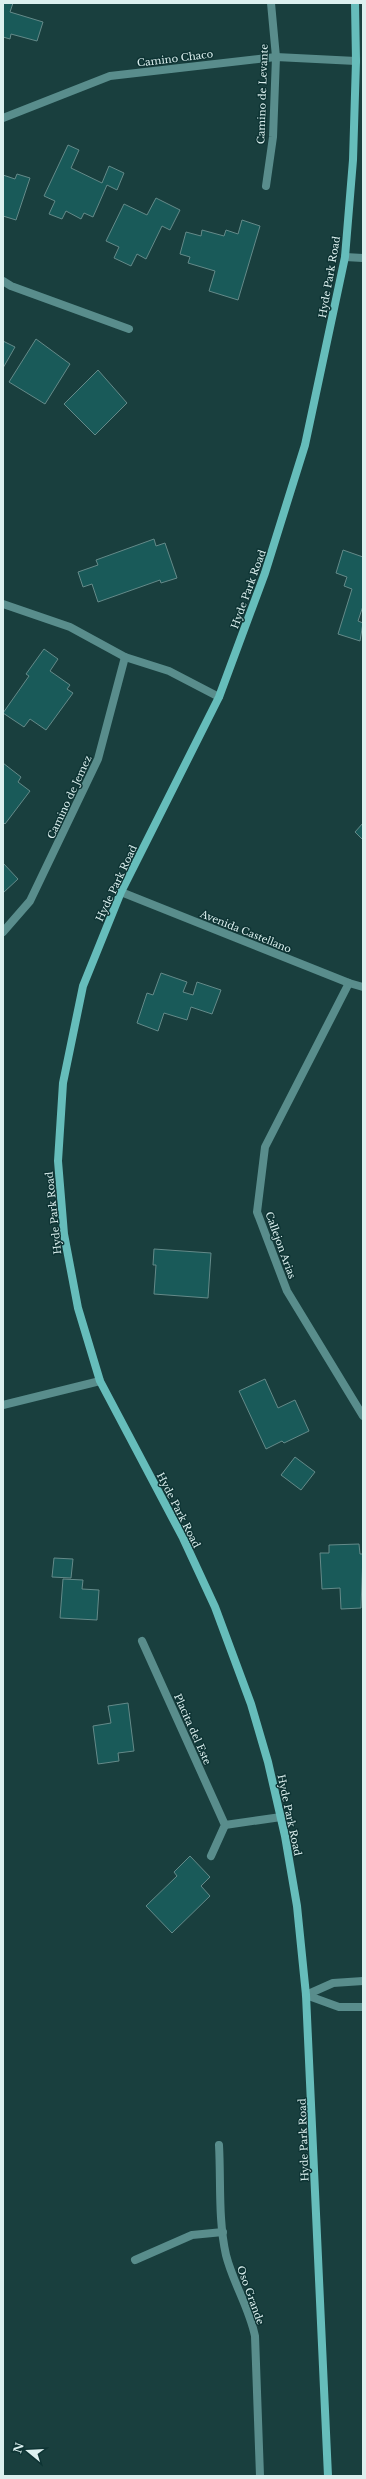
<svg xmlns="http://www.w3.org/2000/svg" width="366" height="2479" viewBox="0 0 366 2479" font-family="'Libre Baskerville',serif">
	<rect width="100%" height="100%" fill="#193f3e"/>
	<g fill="#195a59" stroke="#648a89">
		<path d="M 3,3 L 13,3 L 10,12 L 43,22 L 37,41 L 11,34 L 10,39 L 3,37 Z"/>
		<path d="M 68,145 L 79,150 L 71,168 L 102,183 L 109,166 L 124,173 L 117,190 L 107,185 L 93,217 L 84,213 L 81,219 L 66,211 L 62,219 L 49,214 L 55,201 L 44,196 Z"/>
		<path d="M 17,174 L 30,178 L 16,220 L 3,216 L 3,175 L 15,179 Z"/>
		<path d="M 156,198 L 180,210 L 170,230 L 162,226 L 146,259 L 137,254 L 131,266 L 114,258 L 119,247 L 106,241 L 124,204 L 147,215 Z"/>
		<path d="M 242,220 L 260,226 L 238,300 L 209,291 L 215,271 L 188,263 L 190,257 L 180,254 L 186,232 L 201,236 L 202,230 L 224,236 L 226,230 L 238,234 Z"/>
		<path d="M 36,339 L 70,364 L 45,404 L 9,382 Z"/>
		<path d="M 3,341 L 15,347 L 3,368 Z"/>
		<path d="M 98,370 L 127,403 L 95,435 L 64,404 Z"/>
		<path d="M 154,539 L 156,546 L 165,543 L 177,578 L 161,583 L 160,580 L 98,602 L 92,584 L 83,587 L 78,572 L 98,565 L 96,560 Z"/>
		<path d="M 343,550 L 363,557 L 363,606 L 358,621 L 363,623 L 360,641 L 338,634 L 352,589 L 344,586 L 347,577 L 336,573 Z"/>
		<path d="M 44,649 L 58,659 L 50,671 L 70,685 L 67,689 L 73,693 L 46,730 L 30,719 L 24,727 L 3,713 L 29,676 L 26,674 Z"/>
		<path d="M 3,763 L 21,777 L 18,782 L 30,791 L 5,824 L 3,822 Z"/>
		<path d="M 363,823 L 363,840 L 355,832 Z"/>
		<path d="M 3,863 L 18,879 L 3,893 Z"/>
		<path d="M 161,973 L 187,982 L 183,992 L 193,995 L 197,982 L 221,990 L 212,1014 L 191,1007 L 187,1020 L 164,1013 L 158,1031 L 137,1023 L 147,993 L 153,995 Z"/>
		<path d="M 154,1249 L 211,1253 L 208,1298 L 154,1294 L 156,1265 L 153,1265 Z"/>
		<path d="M 265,1379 L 278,1408 L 295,1400 L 309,1431 L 284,1443 L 282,1441 L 266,1449 L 239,1391 Z"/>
		<path d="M 295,1457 L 315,1472 L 301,1490 L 281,1475 Z"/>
		<path d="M 359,1544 L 360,1554 L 363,1554 L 361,1608 L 341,1609 L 340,1588 L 322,1589 L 320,1553 L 329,1553 L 329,1545 Z"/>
		<path d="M 54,1558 L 73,1559 L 71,1578 L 52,1577 Z"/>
		<path d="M 63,1579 L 83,1580 L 82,1589 L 99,1590 L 97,1620 L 60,1618 Z"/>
		<path d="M 128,1703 L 134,1751 L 118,1753 L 119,1761 L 98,1764 L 93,1726 L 111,1723 L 108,1706 Z"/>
		<path d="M 190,1856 L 210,1877 L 201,1886 L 210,1896 L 172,1933 L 146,1906 L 177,1876 L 174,1872 Z"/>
	</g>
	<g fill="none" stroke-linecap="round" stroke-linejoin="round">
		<g stroke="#598d8c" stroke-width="8">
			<path d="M 3,118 L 110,76 L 276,57 L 356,61"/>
			<path d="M 266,186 L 273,137 L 276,57 L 271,3"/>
			<path d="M 345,257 L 363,258"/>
			<path d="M 3,281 L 11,286 L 129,329"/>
			<path d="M 3,604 L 70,627 L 125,657 L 169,671 L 219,697"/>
			<path d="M 121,892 L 349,983 L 363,987"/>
			<path d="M 3,932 L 30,901 L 98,759 L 125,657"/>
			<path d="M 349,983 L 265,1147 L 257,1212 L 287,1291 L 363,1416"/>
			<path d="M 3,1405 L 100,1381"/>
			<path d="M 142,1641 L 225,1825 L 211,1856"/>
			<path d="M 225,1825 L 281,1817"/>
			<path d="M 306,1995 L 333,1983 L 363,1981"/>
			<path d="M 306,1995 L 339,2007 L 363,2007"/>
			<path d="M 219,2145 C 221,2181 218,2220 226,2255 C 233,2283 249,2307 255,2336 L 260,2476"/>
			<path d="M 135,2260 L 192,2235 L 223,2232"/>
		</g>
		<path stroke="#66bdbb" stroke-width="8" d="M 328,2476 L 306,1995 L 297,1906 L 285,1836 L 268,1762 L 251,1704 L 215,1607 L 183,1538 L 100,1381 L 78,1308 L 64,1234 L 58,1161 L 63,1083 L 83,986 L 121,892 L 219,697 L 265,573 L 305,445 L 345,257 L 353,160 L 356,61 L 355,3"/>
	</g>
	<g text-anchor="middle" stroke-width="3" stroke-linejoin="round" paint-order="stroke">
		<g font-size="10" fill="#dcf0ef" stroke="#0e3434">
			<text transform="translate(175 58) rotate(-7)" y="4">Camino Chaco</text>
			<text transform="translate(262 94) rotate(-88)" y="4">Camino de Levante</text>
			<text transform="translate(329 277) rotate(-80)" y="4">Hyde Park Road</text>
			<text transform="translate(248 589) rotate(-70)" y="4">Hyde Park Road</text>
			<text transform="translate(69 797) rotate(-65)" y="4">Camino de Jemez</text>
			<text transform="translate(116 883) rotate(-65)" y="4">Hyde Park Road</text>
			<text transform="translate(246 931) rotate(22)" y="4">Avenida Castellano</text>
			<text transform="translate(53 1213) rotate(-96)" y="4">Hyde Park Road</text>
			<text transform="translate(281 1245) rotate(70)" y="4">Callejon Arias</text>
			<text transform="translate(179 1510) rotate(63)" y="4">Hyde Park Road</text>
			<text transform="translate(193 1729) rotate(66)" y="4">Placita del Este</text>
			<text transform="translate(290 1815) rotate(78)" y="4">Hyde Park Road</text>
			<text transform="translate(303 2140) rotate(-92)" y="4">Hyde Park Road</text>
			<text transform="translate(251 2295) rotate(70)" y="4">Oso Grande</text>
		</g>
	</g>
	<rect width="366" height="2479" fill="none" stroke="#dcf0ef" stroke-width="8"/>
	<g transform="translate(28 2451) rotate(288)" stroke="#0e3434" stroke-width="3" paint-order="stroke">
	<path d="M0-3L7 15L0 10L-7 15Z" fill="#dcf0ef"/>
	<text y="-6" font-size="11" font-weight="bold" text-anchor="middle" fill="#dcf0ef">N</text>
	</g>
</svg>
